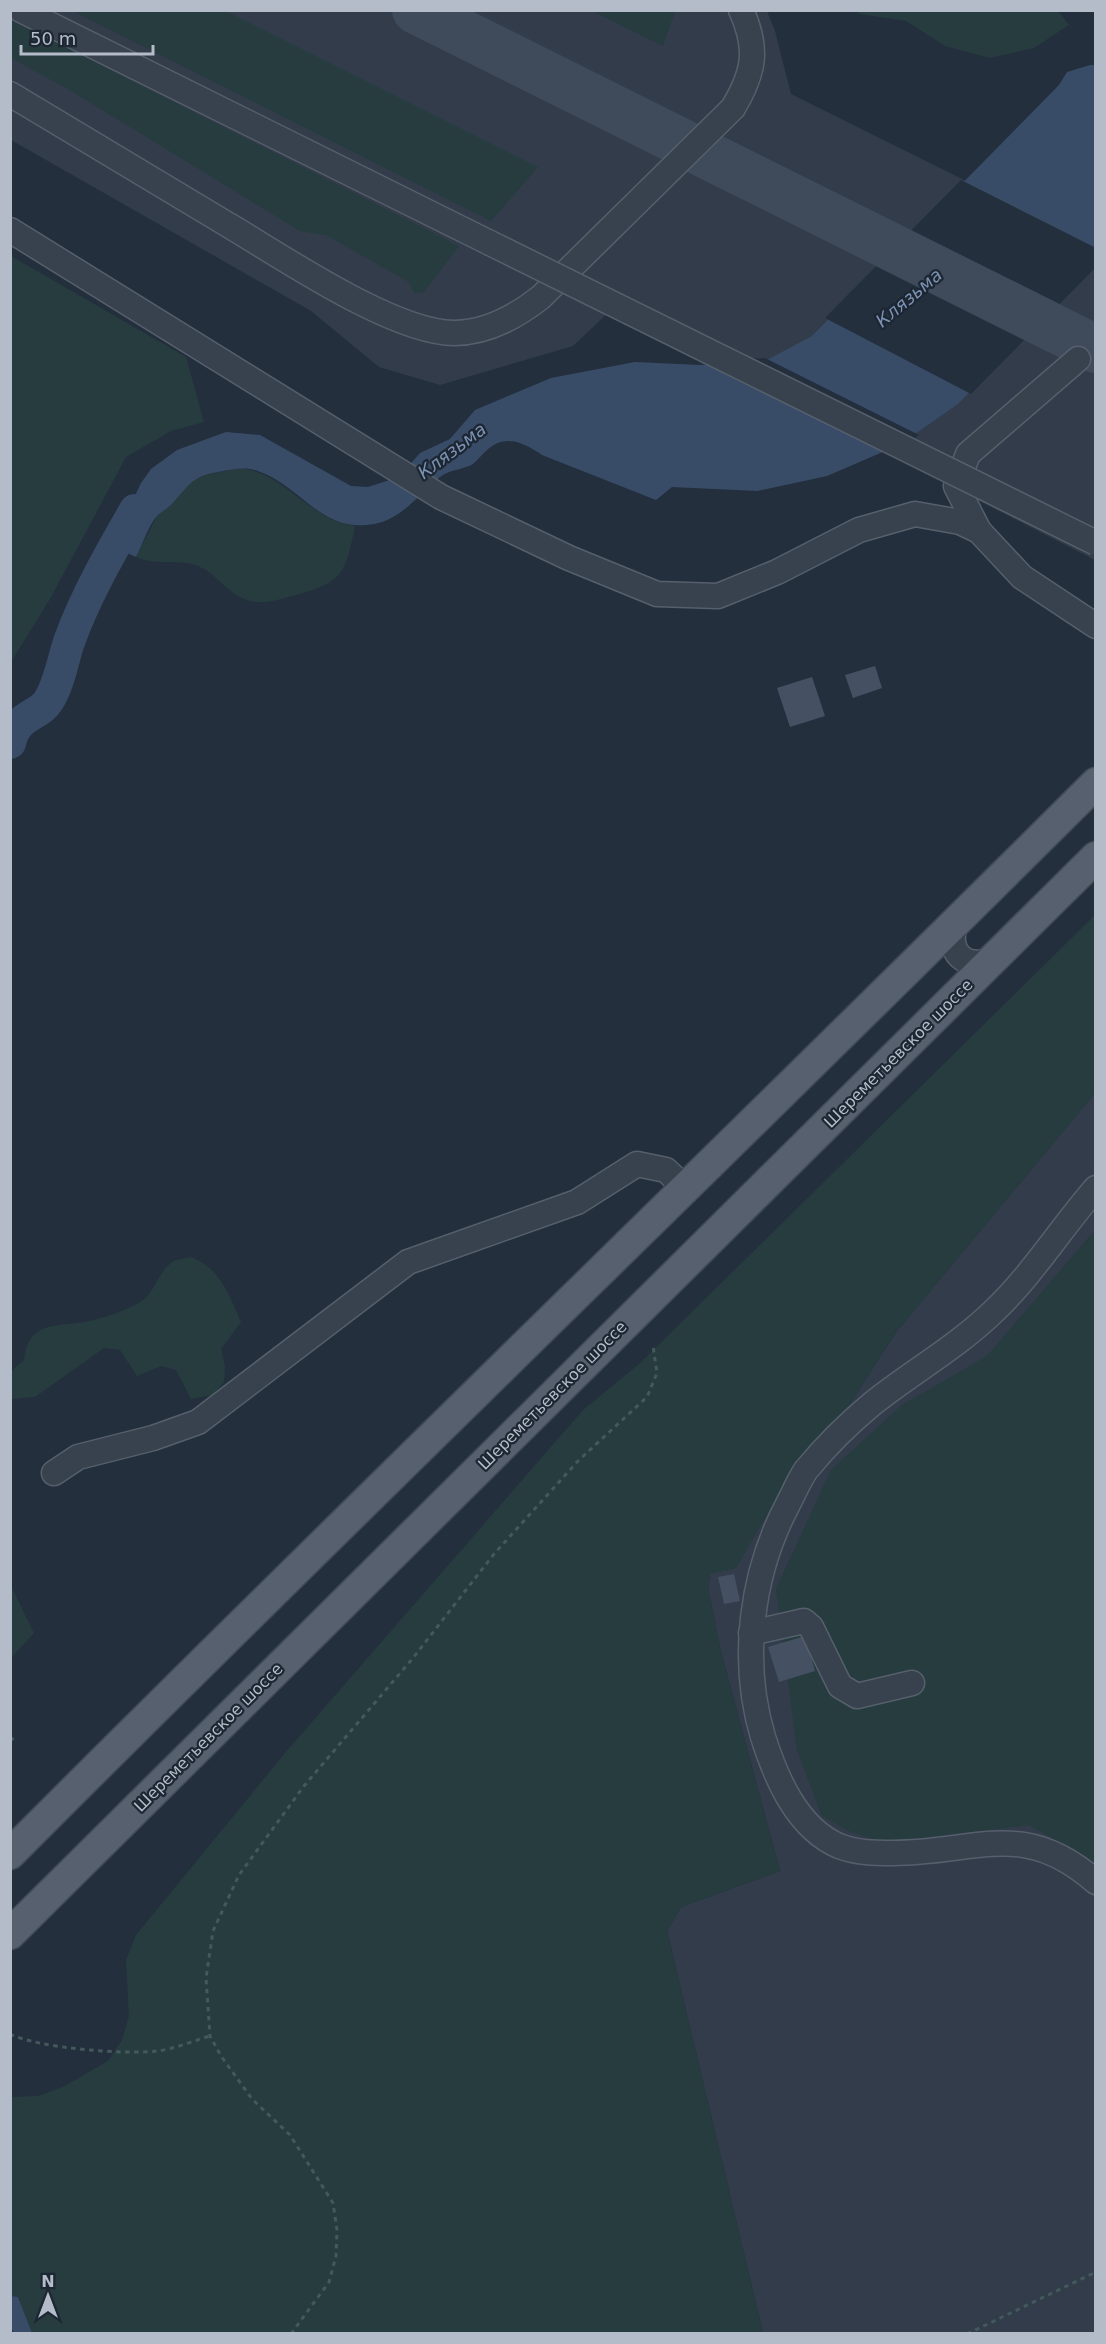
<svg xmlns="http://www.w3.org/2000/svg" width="1106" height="2344" viewBox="0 0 1106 2344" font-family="'DejaVu Sans',sans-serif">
	<rect width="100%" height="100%" fill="#242f3e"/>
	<g fill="#323c4b">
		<path d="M 11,11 L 767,11 L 775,31 L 791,94 L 1095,245 L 1095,560 L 609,312 L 573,346 L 440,385 L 379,367 L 311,311 L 11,140 Z"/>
		<path d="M 1095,1093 L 1095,2333 L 763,2333 L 667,1931 L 681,1907 L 780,1871 L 721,1652 L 708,1587 L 710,1574 L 766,1514 L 788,1479 L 851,1402 L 896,1332 Z"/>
	</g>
	<g fill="#263c3f">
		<path d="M 73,11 L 226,11 L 538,167 L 491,221 Z"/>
		<path d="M 592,11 L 675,11 L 663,46 Z"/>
		<path d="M 855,11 L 1058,11 L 1069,25 L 1034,48 L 990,58 L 945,46 L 906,21 L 860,14 Z"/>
		<path d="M 11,20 L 459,246 L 424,292 L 414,293 L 409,282 L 326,235 L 300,231 L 68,89 L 11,58 Z"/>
		<path d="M 11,256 L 186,357 L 204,422 L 171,431 L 126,457 L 50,599 L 11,662 Z"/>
		<path d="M 240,468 C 286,473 310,521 355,526 C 345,576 342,583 292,596 C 278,600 262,605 247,600 C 226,593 215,571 195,565 C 175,559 156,566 136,557 L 157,516 L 170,506 L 191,481 L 206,475 Z"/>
		<path d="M 1095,915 L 1095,1093 L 896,1332 L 851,1402 L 788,1479 L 736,1568 L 710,1574 L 708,1587 L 721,1652 L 780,1871 L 681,1907 L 667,1931 L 763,2333 L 32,2333 L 18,2297 L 11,2296 L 11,2097 L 38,2096 L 63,2087 L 108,2061 L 122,2040 L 129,2016 L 126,1960 L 136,1935 L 285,1753 L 583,1410 L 639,1364 Z"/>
		<path d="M 1095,1230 L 1095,1863 L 1029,1825 L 885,1843 L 849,1831 L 822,1816 L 797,1750 L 776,1589 L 831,1470 L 902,1405 L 987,1356 Z"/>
		<path d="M 190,1257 C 220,1267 229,1295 241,1322 L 221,1349 L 225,1366 L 224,1382 L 213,1395 L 191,1399 L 176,1370 L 161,1366 L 137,1376 L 120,1350 L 104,1348 L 35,1397 L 12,1399 L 11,1371 L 24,1360 C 29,1319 57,1328 89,1321 C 104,1318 124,1311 137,1304 C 155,1295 157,1273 172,1262 C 176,1259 185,1259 190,1257 Z"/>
		<path d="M 11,1586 L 34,1633 L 11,1658 L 10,1658 Z"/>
	</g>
	<g fill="#394c67">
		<path d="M 1090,65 L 1095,65 L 1095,263 L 958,404 L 899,445 L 827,476 L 757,491 L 672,487 L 656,500 L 542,455 C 524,442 504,433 486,451 C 481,455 475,464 469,466 C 459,470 449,470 440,477 C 419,494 402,519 374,524 C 321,534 302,486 258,471 C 245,466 231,470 218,472 C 190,477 189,486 171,505 C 167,509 161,512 157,516 C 148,526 143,544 136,557 L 105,543 L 115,525 L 127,513 L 141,483 L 151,469 L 177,450 L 226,432 L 260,435 L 351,486 L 368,487 L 399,477 L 420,453 L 450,439 L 475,410 L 551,378 L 635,362 L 700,365 L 765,361 L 812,336 L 1059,85 L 1067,72 Z"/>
		<path d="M 11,2296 L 18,2297 L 32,2333 L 14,2333 L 11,2328 Z"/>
	</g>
	<g fill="#242f3e">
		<path d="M 961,180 L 1096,248 L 1096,267 L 971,394 L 825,318 Z"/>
		<path d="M 765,358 L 919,435 L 901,448 L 715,361 Z"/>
	</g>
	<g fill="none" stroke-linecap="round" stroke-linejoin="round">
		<path stroke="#394c67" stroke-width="32" d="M 10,743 C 16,714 39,717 49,700 C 60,682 63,658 70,639 C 87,593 111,552 135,510"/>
		<path stroke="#3f4a5a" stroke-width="48" d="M 416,10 L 1096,349"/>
	</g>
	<g fill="#455162">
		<path d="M 875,666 L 882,688 L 853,698 L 845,675 Z"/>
		<path d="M 812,677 L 825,716 L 790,727 L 777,688 Z"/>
		<path d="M 734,1574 L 740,1601 L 724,1604 L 718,1577 Z"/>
		<path d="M 805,1636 L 815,1671 L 779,1682 L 768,1647 Z"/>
	</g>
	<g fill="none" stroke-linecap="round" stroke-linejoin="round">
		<defs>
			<g id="minor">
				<path d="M 21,10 L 490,243"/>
				<path d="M 10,94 C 84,138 157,182 230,226 C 284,258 394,333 454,333 C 486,333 517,316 541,297 L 733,108 C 754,73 759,49 741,10"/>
				<path d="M 10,230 L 441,497 L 569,558 L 657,594 L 718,596 L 777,572 L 859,530 L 915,514 L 960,522 L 979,531 L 1022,577 L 1096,626"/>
				<path d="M 979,531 L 956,486 L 968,454 L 1078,359"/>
				<path d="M 958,920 C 941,951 969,976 997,955"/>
				<path d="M 1096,1188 C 1061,1228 1032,1275 994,1311 C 957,1347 912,1372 872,1404 C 849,1423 825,1447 806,1470 C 799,1480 794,1493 788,1504 C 751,1574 740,1660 763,1737 C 776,1778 797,1828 839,1846 C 857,1853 875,1853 893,1853 C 977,1853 1023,1818 1096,1882"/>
				<path d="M 54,1473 L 78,1457 L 153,1438 L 198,1422 L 408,1262 L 577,1202 L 637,1164 L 666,1170 L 685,1188"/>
				<path d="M 751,1633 L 804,1621 L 811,1627 L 840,1686 L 857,1696 L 912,1683"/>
			</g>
			<g id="major">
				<path d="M 10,1854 C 369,1494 736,1142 1096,783"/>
				<path d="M 10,1934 L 1096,857"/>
			</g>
		</defs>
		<use href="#minor" stroke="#565f6c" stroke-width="27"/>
		<use href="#major" stroke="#414a57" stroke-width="33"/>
		<g stroke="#44595c" stroke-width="3" stroke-dasharray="4.5 4.5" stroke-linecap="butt">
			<path d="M 10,1741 L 15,1737"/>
			<path d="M 10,2034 C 38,2048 124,2055 157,2051 C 174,2049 193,2041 210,2036"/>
			<path d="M 291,2334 L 329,2282 L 336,2256 L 337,2230 L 333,2203 L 290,2135 L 252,2099 L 221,2056 L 210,2036 L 206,1978 L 213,1931 L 239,1875 L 304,1786 L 413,1658 L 494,1554 L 578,1461 L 647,1397 L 657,1373 L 653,1346"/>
			<path d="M 967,2334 L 1096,2272"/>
		</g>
		<use href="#minor" stroke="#38414e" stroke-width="24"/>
		<use href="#major" stroke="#56606e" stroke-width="30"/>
		<defs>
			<path id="minor-bridge" d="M 490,243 L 1096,543"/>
		</defs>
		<use href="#minor-bridge" stroke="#565f6c" stroke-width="27" stroke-linecap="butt"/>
		<use href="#minor-bridge" stroke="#38414e" stroke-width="24"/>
	</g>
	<g text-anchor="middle" stroke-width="4.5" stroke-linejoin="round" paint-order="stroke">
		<g font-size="16" fill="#b4bcc9" stroke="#1d2633">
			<text transform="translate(898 1053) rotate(-45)" y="6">Шереметьевское шоссе</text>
			<text transform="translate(552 1395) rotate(-45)" y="6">Шереметьевское шоссе</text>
			<text transform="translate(208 1737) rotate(-45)" y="6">Шереметьевское шоссе</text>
		</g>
		<g font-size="18" font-style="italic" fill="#7c92b1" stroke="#1d2633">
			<text transform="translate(909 298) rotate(-40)" y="6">Клязьма</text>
			<text transform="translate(452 451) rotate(-37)" y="6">Клязьма</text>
		</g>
	</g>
	<rect width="1106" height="2344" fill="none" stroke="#b4bcc9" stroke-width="24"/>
	<g transform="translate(48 2296)" stroke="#1d2633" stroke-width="4.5" paint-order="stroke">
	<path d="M0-4.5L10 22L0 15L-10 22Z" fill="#b4bcc9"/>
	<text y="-9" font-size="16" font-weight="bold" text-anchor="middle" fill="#b4bcc9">N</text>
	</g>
	<path d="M21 45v9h132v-9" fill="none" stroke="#b4bcc9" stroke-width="3"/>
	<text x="30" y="45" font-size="18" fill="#b4bcc9" stroke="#1d2633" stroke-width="4.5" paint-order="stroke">50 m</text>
</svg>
